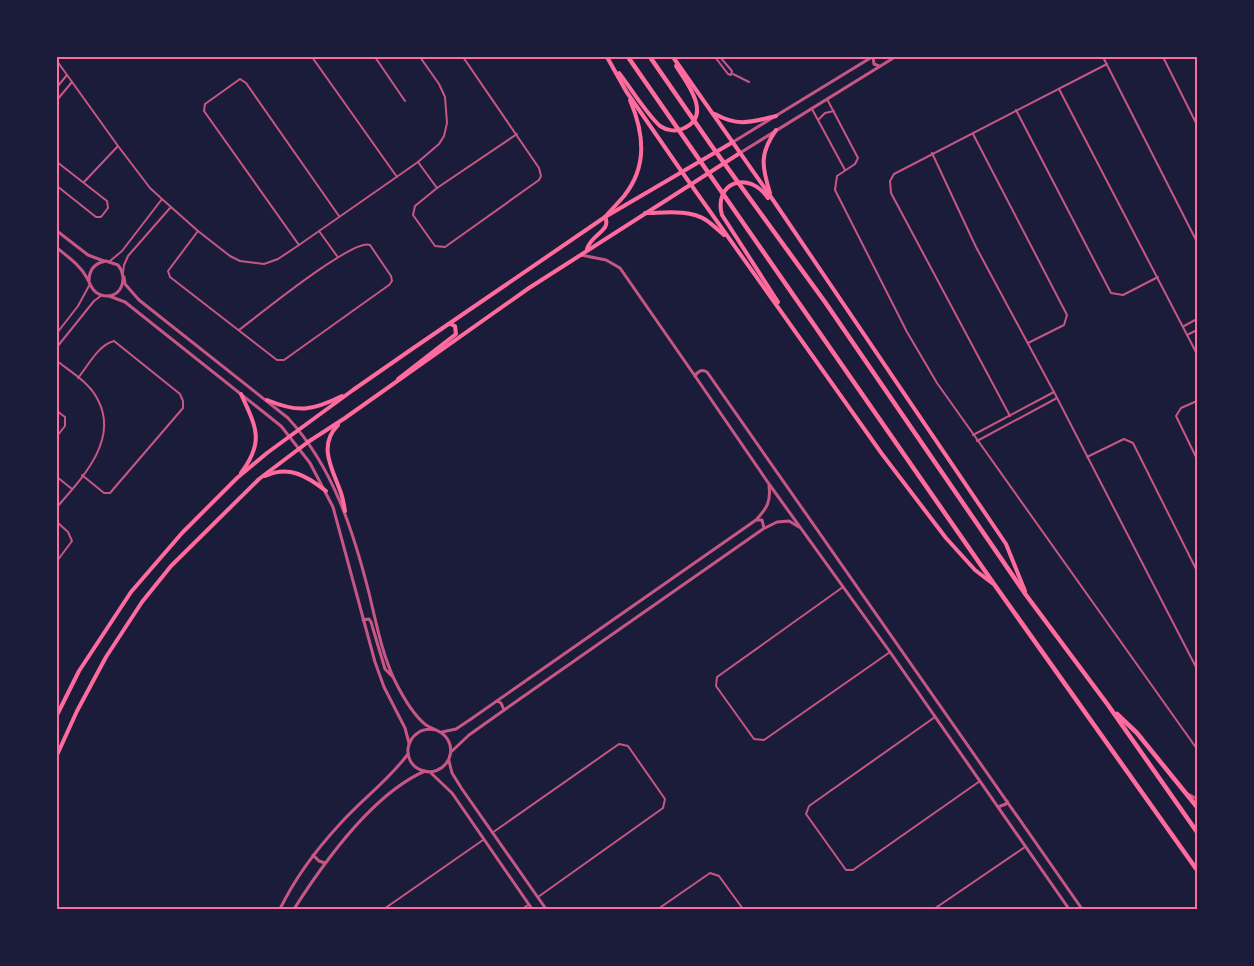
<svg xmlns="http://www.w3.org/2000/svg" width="1254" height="966" viewBox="0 0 1254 966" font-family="'Exo 2',sans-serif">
	<rect width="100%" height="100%" fill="#1b1b3a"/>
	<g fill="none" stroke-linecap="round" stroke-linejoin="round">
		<g stroke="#c65784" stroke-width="2">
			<path d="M 312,57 L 397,177"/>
			<path d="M 375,57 L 405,101"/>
			<path d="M 463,57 L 539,168 L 541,176 L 539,180 L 445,247 L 435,246 L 413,215 L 415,206 L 437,188 L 517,134"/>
			<path d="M 715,57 L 728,74 L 731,75 L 732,71 L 720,57"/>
			<path d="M 1103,57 L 1197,242"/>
			<path d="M 1163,57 L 1197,125"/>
			<path d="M 57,61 L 118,146 L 150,188 L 162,199 L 198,231 L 230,256 L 240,261 L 264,264 L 278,259 L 299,245 L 418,162 L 439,144 L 444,136 L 447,123 L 445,97 L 439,84 L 420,57"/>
			<path d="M 733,74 L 749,82"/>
			<path d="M 57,87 L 67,75"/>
			<path d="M 1059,89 L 1197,354"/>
			<path d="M 827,99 L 858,158 L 855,164 L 837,176 L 835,190 L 907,332 L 937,383 L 1197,749"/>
			<path d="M 57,100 L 72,82"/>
			<path d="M 812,109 L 845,170"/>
			<path d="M 1016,110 L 1111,293 L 1123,295 L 1158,277"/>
			<path d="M 819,119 L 825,113 L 834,111"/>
			<path d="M 973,134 L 1067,315 L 1064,325 L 1028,343"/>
			<path d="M 932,153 L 976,247 L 1054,392 L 1197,669"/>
			<path d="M 57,162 L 107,201 L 108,208 L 101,217 L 96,217 L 57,186"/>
			<path d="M 418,162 L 437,188"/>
			<path d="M 84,182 L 118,146"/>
			<path d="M 198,231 L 168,271 L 170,277 L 277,360 L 284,360 L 389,285 L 392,281 L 391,276 L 370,245 C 353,238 259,315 239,330"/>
			<path d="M 319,231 L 337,256"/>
			<path d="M 299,245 L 204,111 L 205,104 L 240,79 L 246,83 L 339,216"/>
			<path d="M 110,261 L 122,251 L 162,199"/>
			<path d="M 123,273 L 124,265 L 128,256 L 170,208"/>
			<path d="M 1184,326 L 1197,319"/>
			<path d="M 57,333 L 78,306 L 90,284"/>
			<path d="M 1187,335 L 1197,330"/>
			<path d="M 57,347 L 94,301 L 102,295"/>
			<path d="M 57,361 C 71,372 90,383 98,400 C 119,440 82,478 57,507"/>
			<path d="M 78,378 C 88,366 98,345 114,341 L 180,394 L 183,401 L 183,408 L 110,493 L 104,493 L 82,475"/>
			<path d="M 1197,401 L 1181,408 L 1176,416 L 1197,459"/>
			<path d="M 57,411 L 65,417 L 65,426 L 57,436"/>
			<path d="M 1010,416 L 891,193 L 890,181 L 894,174 L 1107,64"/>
			<path d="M 973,435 L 1054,392"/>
			<path d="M 977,441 L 1057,398"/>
			<path d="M 1087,457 L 1124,439 L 1133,443 L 1197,571"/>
			<path d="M 57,477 L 72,489"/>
			<path d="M 57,522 L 68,532 L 72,541 L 57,561"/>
			<path d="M 843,587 L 717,677 L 716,686 L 754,739 L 764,740 L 890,652"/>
			<path d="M 935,717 L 809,806 L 806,814 L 846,870 L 853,870 L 980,781"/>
			<path d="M 492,833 L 619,744 L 628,746 L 665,799 L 663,808 L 538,897"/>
			<path d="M 384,909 L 483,840"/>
			<path d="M 522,909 L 528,905"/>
			<path d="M 658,909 L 710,873 L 719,876 L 743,909"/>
			<path d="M 934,909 L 1025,847"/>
		</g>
		<g stroke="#c65784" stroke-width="3">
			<path d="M 873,57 L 874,64 L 879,66"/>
			<path d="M 733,142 L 872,57"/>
			<path d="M 740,153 L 895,57"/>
			<path d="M 57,231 L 88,255 L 104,261"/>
			<path d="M 57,248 C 68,257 80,265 87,278 C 91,285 92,292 101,295 C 121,301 129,278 118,265 L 106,261 C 95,263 89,270 89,281"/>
			<path d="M 581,255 L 606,260 L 620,268 L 695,376"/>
			<path d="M 124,277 L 125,284 L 139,300 L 288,418 C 333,467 353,530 369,593 C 376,622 382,654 395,681 C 402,695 413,715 426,725 C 434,730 443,731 448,740 C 457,756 442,776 424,771 C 397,764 406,724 436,730"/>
			<path d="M 109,296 L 125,302 L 281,426 L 310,463 L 333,507 L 375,662 L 384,687 L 405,728 L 409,743"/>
			<path d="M 756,520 L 762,520 L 764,528"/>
			<path d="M 363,620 L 369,619 L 371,622 L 385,669 L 392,676"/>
			<path d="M 497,701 L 501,703 L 504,710"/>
			<path d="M 442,732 L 456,729 L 471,719 L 756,520 C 767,508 771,502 769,486"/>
			<path d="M 452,751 L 469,735 L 514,703 L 763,529 L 777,522 L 789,521 L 799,527"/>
			<path d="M 449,761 L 452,773 L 462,789 L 546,909"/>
			<path d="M 431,773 L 452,793 L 532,909"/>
			<path d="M 1188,794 L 1197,799"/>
			<path d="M 998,807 L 1006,804 L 1007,801"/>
			<path d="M 313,855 L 319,861 L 325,863"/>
			<path d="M 280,909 C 295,878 316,850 339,825 C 361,800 388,781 408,754"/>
			<path d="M 294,909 C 324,862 372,794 425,771"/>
			<path d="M 1069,909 L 890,652 L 769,484 L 695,376 C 698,371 702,369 707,372 L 1082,909"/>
		</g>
		<g stroke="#ff6b9d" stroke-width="4">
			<path d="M 587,249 C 591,234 612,231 605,217"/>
			<path d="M 398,379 L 456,334 L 455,326 L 450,324"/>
			<path d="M 241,394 C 256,427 265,441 241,473"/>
			<path d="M 267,400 C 298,413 312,411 342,396"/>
			<path d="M 338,425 C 317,446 333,470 341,493 C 343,499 344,505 345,511"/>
			<path d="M 265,476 C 289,465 307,476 326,491"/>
			<path d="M 57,715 L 79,671 L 131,592 L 182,533 L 237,478 L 267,453 L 353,390 L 412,349 L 605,217 L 733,142"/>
			<path d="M 57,755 L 77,711 L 106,657 L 142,602 L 171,566 L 259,479 L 308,442 L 345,418 L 529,288 L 740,153"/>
		</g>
		<g stroke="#ff6b9d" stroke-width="4">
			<path d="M 607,57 L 626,91 L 682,172 L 882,454 L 946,538 L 975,570 L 992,583"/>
			<path d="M 673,57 L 771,197 L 1006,544 L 1025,591"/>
			<path d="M 619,73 C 630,87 647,115 660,126 C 666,130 675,132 682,129 C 714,117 687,83 676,66"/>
			<path d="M 715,114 C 738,127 751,122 776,116"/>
			<path d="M 770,193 C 762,167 759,154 776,130"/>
			<path d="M 768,198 C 748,169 713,183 722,215 L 778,302"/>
			<path d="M 645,213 C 664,213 689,209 706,220 C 712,224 718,230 724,235"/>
			<path d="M 605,217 C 611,210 618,203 624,196 C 648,166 644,133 630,100"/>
		</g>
		<g stroke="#ff6b9d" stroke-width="4.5">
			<path d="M 628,57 L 994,584 L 1197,870"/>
			<path d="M 650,57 L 711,145 L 825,302 L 1026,595 L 1108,705 L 1197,832"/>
			<path d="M 1117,714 L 1137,733 L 1197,807"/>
		</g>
	</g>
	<rect width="1254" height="966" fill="none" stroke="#1b1b3a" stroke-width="117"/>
	<rect x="58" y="58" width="1138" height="850" fill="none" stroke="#ff6b9d" stroke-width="2"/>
</svg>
